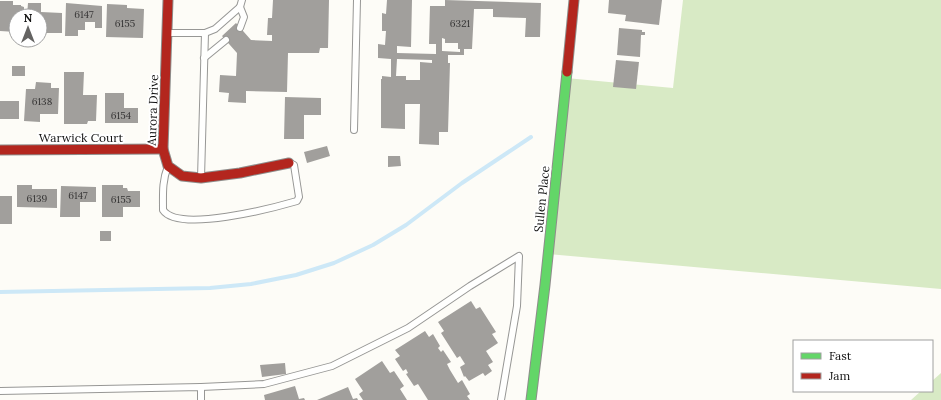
<svg xmlns="http://www.w3.org/2000/svg" width="941" height="400" viewBox="0 0 941 400" font-family="Lora,serif">
	<rect width="100%" height="100%" fill="#fdfcf7"/>
	<g fill="#d8eac5">
		<path d="M 683,0 L 941,0 L 941,289 L 548,254 L 566,78 L 673,88 Z"/>
		<path d="M 941,373 L 941,400 L 911,400 L 921,391 L 932,391 L 932,381 Z"/>
	</g>
	<g fill="none" stroke-linecap="round" stroke-linejoin="round">
		<path stroke="#cde8f7" stroke-width="4" d="M 0,292 L 210,288 L 251,284 L 296,275 L 334,263 L 373,245 L 406,225 L 462,183 L 531,137"/>
	</g>
	<g fill="#a19f9c" fill-rule="evenodd">
		<path d="M 273,0 L 329,0 L 328,48 L 320,48 L 319,53 L 288,53 L 287,92 L 246,91 L 246,103 L 228,102 L 229,93 L 219,92 L 220,75 L 236,76 L 237,53 L 222,36 L 236,23 L 251,40 L 272,41 L 272,35 L 267,35 L 268,18 L 272,18 Z"/>
		<path d="M 387,0 L 412,0 L 411,47 L 397,46 L 397,53 L 436,54 L 436,44 L 429,44 L 430,6 L 445,6 L 445,0 L 541,3 L 540,37 L 525,37 L 526,18 L 493,17 L 493,9 L 474,9 L 472,49 L 464,49 L 464,55 L 448,55 L 448,63 L 450,63 L 448,132 L 439,132 L 439,145 L 419,144 L 420,104 L 405,104 L 405,129 L 381,128 L 381,79 L 382,79 L 382,76 L 391,77 L 391,59 L 378,58 L 378,44 L 385,45 L 386,31 L 382,31 L 382,13 L 386,14 ZM 442,38 L 445,39 L 445,43 L 458,43 L 458,49 L 460,49 L 460,52 L 442,51 ZM 397,59 L 432,60 L 432,63 L 420,62 L 420,80 L 406,80 L 406,76 L 396,76 Z"/>
		<path d="M 609,0 L 662,0 L 659,25 L 625,21 L 626,15 L 608,13 Z"/>
		<path d="M 0,1 L 13,1 L 13,5 L 21,5 L 21,6 L 24,7 L 24,16 L 16,16 L 16,32 L 0,31 Z"/>
		<path d="M 28,3 L 41,3 L 41,12 L 62,13 L 62,33 L 40,33 L 40,16 L 27,16 Z"/>
		<path d="M 66,3 L 102,6 L 102,28 L 95,28 L 95,22 L 85,22 L 85,30 L 78,30 L 78,36 L 65,36 Z"/>
		<path d="M 107,4 L 127,5 L 127,8 L 144,9 L 143,38 L 106,37 Z"/>
		<path d="M 619,28 L 642,30 L 642,32 L 645,32 L 645,35 L 641,35 L 640,57 L 617,55 Z"/>
		<path d="M 616,60 L 639,62 L 636,89 L 613,87 Z"/>
		<rect x="12" y="66" width="13" height="10"/>
		<path d="M 64,72 L 84,72 L 83,95 L 97,95 L 96,121 L 88,121 L 87,124 L 64,124 Z"/>
		<path d="M 36,82 L 51,83 L 51,88 L 59,88 L 58,114 L 40,114 L 40,122 L 24,121 L 26,89 L 35,89 Z"/>
		<path d="M 105,93 L 124,93 L 124,108 L 138,108 L 138,123 L 105,123 Z"/>
		<path d="M 285,97 L 321,98 L 321,115 L 304,115 L 304,139 L 284,139 Z"/>
		<rect x="0" y="101" width="19" height="18"/>
		<path d="M 327,146 L 330,156 L 307,163 L 304,152 Z"/>
		<path d="M 388,156 L 400,156 L 401,166 L 388,167 Z"/>
		<path d="M 17,185 L 32,185 L 32,189 L 57,189 L 57,208 L 17,207 Z"/>
		<path d="M 102,185 L 123,185 L 123,188 L 127,188 L 128,191 L 140,191 L 140,207 L 123,207 L 123,217 L 102,217 Z"/>
		<path d="M 61,186 L 96,187 L 96,202 L 80,202 L 80,217 L 60,217 Z"/>
		<rect x="0" y="196" width="12" height="28"/>
		<rect x="100" y="231" width="11" height="10"/>
		<path d="M 471,301 L 476,309 L 480,307 L 496,332 L 492,334 L 498,343 L 486,351 L 493,362 L 488,365 L 492,371 L 485,376 L 483,373 L 469,381 L 465,376 L 464,377 L 460,367 L 465,364 L 460,356 L 457,358 L 441,333 L 444,331 L 438,322 Z"/>
		<path d="M 425,331 L 429,337 L 433,334 L 440,346 L 438,348 L 441,352 L 443,350 L 451,362 L 447,364 L 450,370 L 458,383 L 462,380 L 470,394 L 467,396 L 470,400 L 428,400 L 418,384 L 414,386 L 406,374 L 408,373 L 406,369 L 403,371 L 395,359 L 400,356 L 395,350 Z"/>
		<path d="M 382,361 L 390,373 L 394,371 L 404,386 L 400,389 L 407,400 L 363,400 L 359,394 L 363,391 L 355,379 Z"/>
		<path d="M 285,363 L 286,374 L 262,377 L 260,365 Z"/>
		<path d="M 295,386 L 299,399 L 304,398 L 305,400 L 265,400 L 264,395 Z"/>
		<path d="M 348,387 L 353,399 L 357,398 L 358,400 L 317,400 Z"/>
	</g>
	<g fill="none" stroke-linecap="round" stroke-linejoin="round">
		<defs>
			<g id="lane">
				<path d="M 240,7 L 244,17 L 240,28"/>
				<path d="M 167,33 L 205,33 L 215,29 L 240,7 L 242,0"/>
				<path d="M 204,58 L 226,40"/>
				<path d="M 354,130 L 357,0"/>
				<path d="M 168,166 C 162,181 163,194 163,210 C 178,233 273,208 297,201 L 299,197 L 294,165 L 290,163"/>
				<path d="M 201,178 L 205,33"/>
				<path d="M 201,387 L 264,384 L 332,366 L 408,328 L 470,286 L 519,256 L 517,306 L 501,400"/>
				<path d="M 0,391 L 201,387 L 201,400"/>
			</g>
			<path id="fast" d="M 531,400 L 545,285 L 567,72"/>
			<g id="jam">
				<path d="M 168,0 L 163,149 L 168,166 L 182,176 L 201,178 L 240,173 L 289,163"/>
				<path d="M 567,72 L 574,0"/>
				<path d="M 0,150 L 163,149"/>
			</g>
		</defs>
		<use href="#lane" stroke="#979795" stroke-width="8"/>
		<use href="#fast" stroke="#8e8d8b" stroke-width="11"/>
		<use href="#jam" stroke="#8e8d8b" stroke-width="11"/>
		<use href="#lane" stroke="#fffffe" stroke-width="6"/>
		<use href="#fast" stroke="#63d668" stroke-width="9"/>
		<use href="#jam" stroke="#b3261e" stroke-width="9"/>
	</g>
	<g text-anchor="middle" stroke-width="4" stroke-linejoin="round" paint-order="stroke">
		<g font-size="10" fill="#353434">
			<text x="84" y="18">6147</text>
			<text x="125" y="27">6155</text>
			<text x="460" y="27">6321</text>
			<text x="42" y="105">6138</text>
			<text x="121" y="119">6154</text>
			<text x="78" y="199">6147</text>
			<text x="37" y="202">6139</text>
			<text x="121" y="203">6155</text>
		</g>
		<g font-size="12" fill="#111" stroke="#fff">
			<text transform="translate(153 110) rotate(-88)" y="4">Aurora Drive</text>
			<text x="81" y="142">Warwick Court</text>
			<text transform="translate(542 199) rotate(-84)" y="4">Sullen Place</text>
		</g>
	</g>
	<rect x="793" y="340" width="140" height="52" fill="#ffffff" stroke="#a0a0a0"/>
	<rect x="801" y="353" width="20" height="6" fill="#63d668" stroke="#a0a0a0"/>
	<text x="829" y="360" font-size="12" fill="#111111">Fast</text>
	<rect x="801" y="373" width="20" height="6" fill="#b3261e" stroke="#a0a0a0"/>
	<text x="829" y="380" font-size="12" fill="#111111">Jam</text>
	<g transform="translate(28 28)"><circle r="19" fill="#ffffff" stroke="#a0a0a0"/>
	<path d="M0-3L7 15L0 10L-7 15Z" fill="#646362"/>
	<text y="-6" font-size="11" font-weight="bold" text-anchor="middle" fill="#111111">N</text>
	</g>
</svg>
